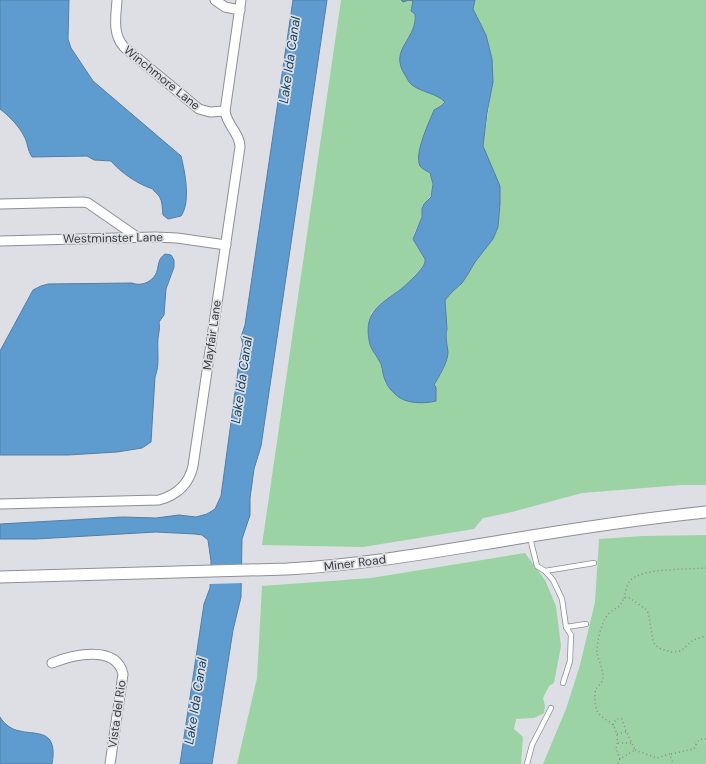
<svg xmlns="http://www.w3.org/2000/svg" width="706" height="764" viewBox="0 0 706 764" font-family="'DM Sans',sans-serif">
	<rect width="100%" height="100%" fill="#dddfe5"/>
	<g fill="#9bd3a4">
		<path d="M 341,0 L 401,0 L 403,2 L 409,0 L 413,1 L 411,11 L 415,14 C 416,26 411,35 404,44 L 411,85 L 440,97 L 446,102 L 441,106 L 423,169 C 434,173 435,189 429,198 C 428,201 425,203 423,206 C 421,210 423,214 421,218 C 419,225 414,231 413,239 L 425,259 L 425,262 L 423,266 L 407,284 L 381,303 L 371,313 L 369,328 L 374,354 L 381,364 L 386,383 L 397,396 L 436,401 L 436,387 L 434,385 L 445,365 L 447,329 L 445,300 L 452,292 L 462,283 L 468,274 L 475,262 L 493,239 L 498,227 L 500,194 L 483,146 L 492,87 L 492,59 L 486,35 L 473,9 L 475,0 L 706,0 L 706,485 L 681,485 L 582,493 L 512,512 L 483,518 L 474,529 L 363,547 L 262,545 Z"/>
		<path d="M 706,535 L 706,764 L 543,764 L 566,709 L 580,665 L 595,602 L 599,539 L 643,536 Z"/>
		<path d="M 525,553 L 545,580 L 556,606 L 561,646 L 554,683 L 549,686 L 543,698 L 545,706 L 544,713 L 534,718 L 516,719 L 514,729 L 523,737 L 521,764 L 237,764 L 257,678 L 262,586 L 371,578 Z"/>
	</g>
	<g fill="#5e9cd0" stroke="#537fa4">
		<path d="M 0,0 L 69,0 L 68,39 L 71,48 L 93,81 L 181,156 C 185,172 191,202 181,216 L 168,219 L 163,215 C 162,209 163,202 159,196 C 157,193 154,192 153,189 C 139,185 120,172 111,161 L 94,160 L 87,156 L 32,157 C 27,149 28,143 24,136 C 19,126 9,116 0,109 Z"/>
		<path d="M 293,0 L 327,0 L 261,446 L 254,469 L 250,498 L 250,515 L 242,539 L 241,597 L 233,630 L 212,764 L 180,764 L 204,604 L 210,588 L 211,561 L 208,540 L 202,535 L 195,534 L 156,532 L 36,539 L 0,539 L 0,524 L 123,517 L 156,518 L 179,515 L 196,517 L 207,514 L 215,509 L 221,496 L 239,363 L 243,344 L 241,337 L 245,325 Z"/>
		<path d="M 401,0 L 475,0 L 473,9 L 486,35 L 492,59 L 493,82 L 487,113 L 483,146 L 500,186 L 500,204 L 498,227 L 493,239 L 475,262 L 468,274 L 462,283 L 452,292 L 445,300 L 447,329 C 445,336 447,344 448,352 C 448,362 439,376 434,385 L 436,387 L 436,401 C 424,404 404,404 395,394 C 392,391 387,386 386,382 C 383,377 383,370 381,364 C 377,356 370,349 369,340 C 364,311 381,304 401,289 C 406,285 411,280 416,275 C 420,270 426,265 425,259 L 413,239 L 422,217 L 422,209 L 424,204 L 431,197 L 433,184 L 430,173 C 427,171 422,169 420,166 C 414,153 429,123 434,110 L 441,106 L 445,102 C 436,93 423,93 412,85 C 409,83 407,78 405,75 C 388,49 418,39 415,14 L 411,11 L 413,1 L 409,0 L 403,2 Z"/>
		<path d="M 165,254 L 171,255 L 174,260 L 174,267 L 166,289 L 164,315 L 159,322 C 160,328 159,332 158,338 C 157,351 160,365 155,377 L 151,442 L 142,448 L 117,452 L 68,455 L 0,455 L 0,351 L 33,290 L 41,286 L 48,284 L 132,283 C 142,287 154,281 157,271 C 159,264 158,259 165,254 Z"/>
		<path d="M 0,717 C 4,724 12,730 20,731 C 31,734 49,731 52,745 C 54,751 53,758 52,764 L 0,764 Z"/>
	</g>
	<path fill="#dddfe5" d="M 243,564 L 244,583 L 209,584 L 209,565 Z"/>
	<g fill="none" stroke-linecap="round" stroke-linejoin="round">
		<defs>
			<g id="service">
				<path d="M 530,536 L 532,546 L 537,566 L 545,571 L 553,580 L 562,599 L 566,627 L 571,635 L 570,661 L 563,683"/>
				<path d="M 545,571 L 594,563"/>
				<path d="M 566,627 L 586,624"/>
				<path d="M 527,764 L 532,745 L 551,708"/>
			</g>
			<g id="minor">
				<path d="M 117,0 C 116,16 112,34 124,47 L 199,109 L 210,112 L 225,111"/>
				<path d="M 215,0 L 225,7 L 240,10"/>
				<path d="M 0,204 L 83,202 L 88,203 L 137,237"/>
				<path d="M 0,241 L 155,237 L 177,238 L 226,245"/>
				<path d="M 0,504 L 159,500 C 177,495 189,484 193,466 L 240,147 C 240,133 227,126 225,111 L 241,0"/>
				<path d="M 52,663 C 72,655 116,644 123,674 L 110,764"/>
			</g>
			<path id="tertiary" d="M 0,577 L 287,569 C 362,565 434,552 507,540 C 573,529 639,519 706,512"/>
		</defs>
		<use href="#service" stroke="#8d8f95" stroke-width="6"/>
		<use href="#minor" stroke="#8d8f95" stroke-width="11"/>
		<use href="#tertiary" stroke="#8d8f95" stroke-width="13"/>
		<g stroke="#8b8c90" stroke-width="1.5" stroke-dasharray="1 3" stroke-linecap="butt">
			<path d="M 624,598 C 626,593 626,585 630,581 C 642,567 688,570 706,568"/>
			<path d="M 613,725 L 616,719 L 622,719 C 625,730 630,739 635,750 L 620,759 L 618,764"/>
			<path d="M 617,734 L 626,732"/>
			<path d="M 618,743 L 632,743"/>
			<path d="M 635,750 L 657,758 L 670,754 L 673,764"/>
			<path d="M 671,754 L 694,749 C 697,742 698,738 706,739"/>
			<path d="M 620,759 L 616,748 C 619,741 617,728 611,723 C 606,719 600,717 597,711 C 595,705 594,694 596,689 C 598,686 602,683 603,679 C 604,670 598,661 597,652 C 596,646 602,621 606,617 C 610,611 615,609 620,606 L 624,598 L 628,597 L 647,610 L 649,616 L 653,641 L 655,645 L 661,649 L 672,652 L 681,651 L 693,640 L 706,636"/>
		</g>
		<use href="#service" stroke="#fff" stroke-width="4.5"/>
		<use href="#minor" stroke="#fff" stroke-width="9"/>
		<use href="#tertiary" stroke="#fff" stroke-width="11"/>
	</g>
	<g text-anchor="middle" stroke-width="3.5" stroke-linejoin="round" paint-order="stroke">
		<g font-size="12" fill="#3a3b3e" stroke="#dddfe5">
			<text transform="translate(162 78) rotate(39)" y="4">Winchmore Lane</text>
			<text transform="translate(113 238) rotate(-1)" y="4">Westminster Lane</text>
			<text transform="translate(212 335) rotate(-82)" y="4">Mayfair Lane</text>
			<text transform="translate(355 563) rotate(-7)" y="4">Miner Road</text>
			<text transform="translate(117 714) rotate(-82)" y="4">Vista del Rio</text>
		</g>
		<g font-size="13" font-style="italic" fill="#0c3c5f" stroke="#dddfe5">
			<text transform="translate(289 60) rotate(-82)" y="5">Lake Ida Canal</text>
			<text transform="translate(241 380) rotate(-82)" y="5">Lake Ida Canal</text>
			<text transform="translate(195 701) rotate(-81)" y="5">Lake Ida Canal</text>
		</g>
	</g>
</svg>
